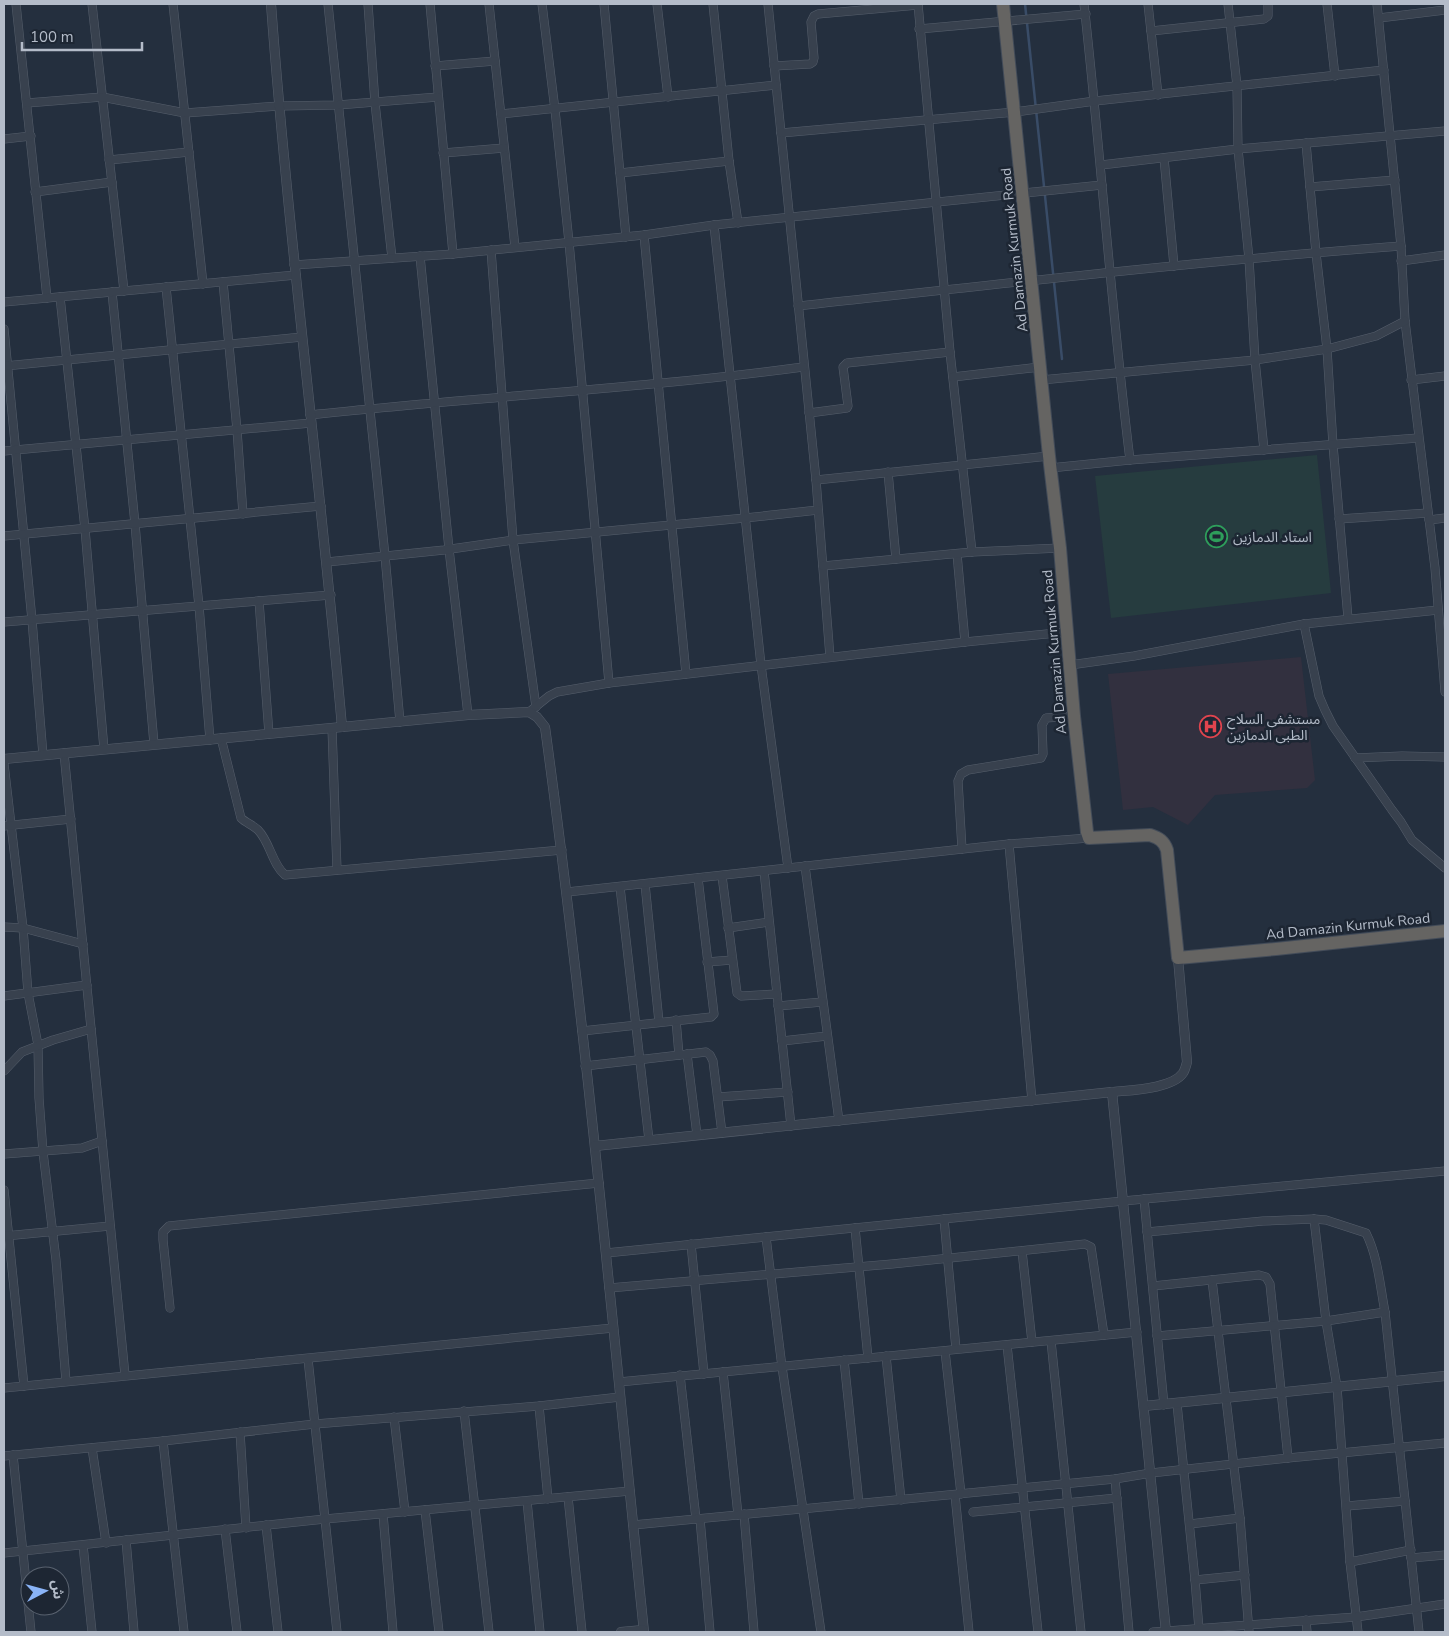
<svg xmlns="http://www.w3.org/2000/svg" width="1449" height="1636" viewBox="0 0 1449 1636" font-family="'Nunito Sans','Noto Sans Arabic',sans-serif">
	<rect width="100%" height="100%" fill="#242f3e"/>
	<path fill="#32303f" d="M 1301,657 L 1315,780 L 1307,788 L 1215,795 L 1188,825 L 1153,807 L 1123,810 L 1108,674 Z"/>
	<path fill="#263c3f" d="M 1317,455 L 1331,593 L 1111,618 L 1095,476 Z"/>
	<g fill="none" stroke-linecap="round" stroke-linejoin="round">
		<path stroke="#394c67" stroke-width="2.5" d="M 1025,4 L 1062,359"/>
		<defs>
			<g id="minor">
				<path d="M 16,4 L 47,298"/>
				<path d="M 92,4 L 124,291"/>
				<path d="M 173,4 L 203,284"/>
				<path d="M 328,4 L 385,556 L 400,722"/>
				<path d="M 368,4 L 375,103 L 392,258"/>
				<path d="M 430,4 L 453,254"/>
				<path d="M 489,4 L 515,247"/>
				<path d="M 542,4 L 555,110 L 569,242 L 609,683"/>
				<path d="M 604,4 L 626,237"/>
				<path d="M 657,4 L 668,97"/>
				<path d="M 713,4 L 729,161 L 738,223"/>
				<path d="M 768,4 L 816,480 L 830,657"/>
				<path d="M 918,4 L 950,352 L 972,552"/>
				<path d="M 1084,4 C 1101,156 1111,308 1130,460"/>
				<path d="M 1148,4 L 1158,95"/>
				<path d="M 1228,4 L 1237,86 L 1238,149 L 1249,259 L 1255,360 L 1264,450"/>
				<path d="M 1327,4 L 1335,76"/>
				<path d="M 1377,4 L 1401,246 L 1405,321 L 1435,568 L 1445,692"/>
				<path d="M 1379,18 L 1445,10"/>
				<path d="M 919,29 L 1086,14"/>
				<path d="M 1151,31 L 1264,19 L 1268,16 L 1268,4"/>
				<path d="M 435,66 L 495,61"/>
				<path d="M 774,66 L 810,64 L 813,62 L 814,58 L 811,22 L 814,16 L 818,14 L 918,5"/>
				<path d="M 27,103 L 102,97 L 185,113 L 279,106 L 338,105 L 438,97"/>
				<path d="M 501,114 L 776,85"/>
				<path d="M 781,133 L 1015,112 L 1095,101 L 1384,70"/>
				<path d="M 4,139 L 31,136"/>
				<path d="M 1306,143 L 1316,253 L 1327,349 L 1333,445 L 1348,618"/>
				<path d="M 443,153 L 504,148"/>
				<path d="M 1164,158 L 1174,266"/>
				<path d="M 109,160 L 189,152"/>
				<path d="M 1101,165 L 1238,149 L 1445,131"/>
				<path d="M 620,173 L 729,161"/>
				<path d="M 1310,187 L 1395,180"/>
				<path d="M 35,192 L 112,182"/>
				<path d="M 714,225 L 761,665 L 788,868"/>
				<path d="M 644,235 L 686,674"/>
				<path d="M 491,250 L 513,540 L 536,707"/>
				<path d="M 420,256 L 449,549 L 468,715"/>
				<path d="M 1401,261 L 1445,255"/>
				<path d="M 294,265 L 453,254 L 644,235 L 714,225 L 1102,185"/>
				<path d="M 223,282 L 237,430 L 243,514"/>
				<path d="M 166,287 L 199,606 L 210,740"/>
				<path d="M 112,292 L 135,524 L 154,744"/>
				<path d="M 60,297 L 85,529 L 104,749"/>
				<path d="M 4,302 L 296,275"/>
				<path d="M 798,306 C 999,284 1200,261 1401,246"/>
				<path d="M 4,329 L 32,620 L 43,755"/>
				<path d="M 5,366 L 302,337"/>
				<path d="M 953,377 L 1040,367"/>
				<path d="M 1041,380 L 1255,360 L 1327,349 L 1376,336 L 1405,321"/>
				<path d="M 1411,380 L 1445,376"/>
				<path d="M 809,413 L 847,408 L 848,406 L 843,367 L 847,363 L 950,352"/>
				<path d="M 310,415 C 475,397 640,389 803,367"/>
				<path d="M 4,451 L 311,423"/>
				<path d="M 1050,468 L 1130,460 L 1418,438"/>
				<path d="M 888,472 L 896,559"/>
				<path d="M 816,480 L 1049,456"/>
				<path d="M 1339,519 L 1428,513"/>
				<path d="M 1429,520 L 1445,518"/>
				<path d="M 4,536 L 321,506"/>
				<path d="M 957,554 L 965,642"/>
				<path d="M 327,562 L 444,550 L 513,540 L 745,518 L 818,510"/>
				<path d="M 823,566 L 972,552 L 1060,548"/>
				<path d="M 259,601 L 269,734"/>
				<path d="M 4,622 L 331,595"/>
				<path d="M 1304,624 L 1319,696 L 1325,710 L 1333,726 L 1392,810 L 1401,822 L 1412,840 L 1445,868"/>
				<path d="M 1070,665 L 1134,656 L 1304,624 L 1438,610"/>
				<path d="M 529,712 L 549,696 L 557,692 L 609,683 L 965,642 L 1067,632"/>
				<path d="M 332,728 L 337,870"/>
				<path d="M 221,738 L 241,818 C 246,823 253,825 258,830 C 270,842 272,864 285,875 L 562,850"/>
				<path d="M 64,753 L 125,1375"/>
				<path d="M 1355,758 L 1402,756 L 1445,757"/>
				<path d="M 4,764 L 23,928 L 28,993 L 38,1045 L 39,1098 L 43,1152 L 56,1260 L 66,1381"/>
				<path d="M 4,826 L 71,819"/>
				<path d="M 1009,844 L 1032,1101"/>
				<path d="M 962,849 L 958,781 L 961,774 L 968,770 L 1041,758 L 1043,754 L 1042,725 L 1046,718 L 1074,716"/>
				<path d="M 805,866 L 839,1121"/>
				<path d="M 764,871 L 791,1126"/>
				<path d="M 722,876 L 737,993 L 741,996 L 777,994"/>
				<path d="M 645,884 L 659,1022"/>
				<path d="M 620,887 L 649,1140"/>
				<path d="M 567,892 L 1009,844 L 1089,838"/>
				<path d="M 4,927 L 23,928 L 83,944"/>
				<path d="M 728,928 L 769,922"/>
				<path d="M 707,962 L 732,960"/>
				<path d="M 4,996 L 87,985"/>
				<path d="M 778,1006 L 822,1002"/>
				<path d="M 676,1020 L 679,1055"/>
				<path d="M 582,1031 L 711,1017 L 714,1014 L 698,878"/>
				<path d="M 782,1041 L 827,1036"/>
				<path d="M 687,1054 L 697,1135"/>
				<path d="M 585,1066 L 706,1052 L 710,1055 L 713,1061 L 722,1133"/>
				<path d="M 4,1071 L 22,1052 L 53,1040 L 91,1029"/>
				<path d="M 718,1097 L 788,1092"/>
				<path d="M 4,1154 L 82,1148 L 102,1141"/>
				<path d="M 4,1190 L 24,1386"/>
				<path d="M 1144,1199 L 1164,1405"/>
				<path d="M 944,1219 L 956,1349"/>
				<path d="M 1314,1219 L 1326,1321 L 1337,1387 L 1350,1562 L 1358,1632"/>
				<path d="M 855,1228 L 868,1358"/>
				<path d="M 1147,1232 L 1263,1221 L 1314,1219 L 1326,1220 L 1366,1233 C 1378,1257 1380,1286 1385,1312 L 1419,1632"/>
				<path d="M 5,1236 L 110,1226"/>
				<path d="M 766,1237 L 782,1367 L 821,1632"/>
				<path d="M 691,1244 L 704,1374"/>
				<path d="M 1022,1251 L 1032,1342"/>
				<path d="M 606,1253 L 1123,1201 L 1445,1171"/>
				<path d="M 1212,1280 L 1240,1518 L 1249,1632"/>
				<path d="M 1153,1286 L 1259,1275 L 1266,1277 L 1270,1284 L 1288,1458"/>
				<path d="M 609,1288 L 892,1264 L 1085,1244 L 1091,1247 L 1104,1335"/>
				<path d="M 170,1308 L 163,1240 L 163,1232 L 169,1226 L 599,1183"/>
				<path d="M 1157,1336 L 1326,1321 L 1385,1312"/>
				<path d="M 1051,1341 L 1081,1632"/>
				<path d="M 1007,1345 L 1038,1632"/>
				<path d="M 945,1351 L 961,1494"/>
				<path d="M 886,1356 L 901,1500"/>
				<path d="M 308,1359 L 337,1632"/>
				<path d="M 844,1360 L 859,1504"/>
				<path d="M 723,1372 L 738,1515"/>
				<path d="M 680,1375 L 696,1519"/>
				<path d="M 619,1382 L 1137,1332"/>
				<path d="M 4,1388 L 613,1328"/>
				<path d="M 1177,1404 L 1195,1580 L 1199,1629"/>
				<path d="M 539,1406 L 548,1499"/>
				<path d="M 464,1411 L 489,1632"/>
				<path d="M 394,1417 L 405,1512"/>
				<path d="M 240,1432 L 246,1528"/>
				<path d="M 163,1441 L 184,1632"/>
				<path d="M 92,1448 L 106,1543"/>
				<path d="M 13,1455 L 31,1632"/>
				<path d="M 4,1456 L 163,1441 L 315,1424 L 539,1406 L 620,1397"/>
				<path d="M 1115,1479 L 1129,1632"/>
				<path d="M 955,1495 L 969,1632"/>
				<path d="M 568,1497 L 582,1632"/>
				<path d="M 527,1501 L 540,1632"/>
				<path d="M 1347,1506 L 1405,1501"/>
				<path d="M 425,1510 L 439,1632"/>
				<path d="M 973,1512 L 1117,1498"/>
				<path d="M 383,1514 L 393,1632"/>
				<path d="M 744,1514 L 754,1632"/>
				<path d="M 700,1519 L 710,1632"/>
				<path d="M 1190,1524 L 1240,1518"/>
				<path d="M 266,1525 L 278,1632"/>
				<path d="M 633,1525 L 1115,1479 L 1151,1473 L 1288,1458 L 1445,1443"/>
				<path d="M 225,1529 L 237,1632"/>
				<path d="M 126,1540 L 134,1632"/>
				<path d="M 83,1545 L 92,1632"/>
				<path d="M 4,1553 L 325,1519 L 630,1491"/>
				<path d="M 1411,1558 L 1445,1555"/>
				<path d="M 1350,1562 L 1411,1550"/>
				<path d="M 1195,1580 L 1245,1575"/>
				<path d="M 1306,1620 L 1307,1632"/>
				<path d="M 1153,1632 L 1356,1617 L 1445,1604"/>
			</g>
			<g id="tertiary">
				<path d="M 342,727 L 468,715 L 529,712 L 537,717 L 545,727 C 586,1028 613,1330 644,1632"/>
				<path d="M 4,759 L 342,727 C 321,486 289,246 271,4"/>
				<path d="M 595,1146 L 1112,1092"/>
				<path d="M 1144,1406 L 1445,1376"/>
				<path d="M 621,1632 L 643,1630"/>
				<path d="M 1166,1632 L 1112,1092 C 1130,1090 1172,1089 1183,1073 C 1185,1070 1186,1066 1187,1062 L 1178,958"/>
			</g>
			<path id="trunk" d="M 1003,4 L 1049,456 L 1060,548 L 1074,716 L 1087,832 L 1089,838 L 1150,835 C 1159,838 1164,841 1167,850 L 1178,958 L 1276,949 L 1445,931"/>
		</defs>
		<use href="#minor" stroke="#565f6c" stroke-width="9"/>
		<use href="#tertiary" stroke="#565f6c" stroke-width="10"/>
		<use href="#trunk" stroke="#434c59" stroke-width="14"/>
		<use href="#minor" stroke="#38414e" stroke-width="8"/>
		<use href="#tertiary" stroke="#38414e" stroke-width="9"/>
		<use href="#trunk" stroke="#656462" stroke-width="12"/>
	</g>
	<defs>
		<symbol id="stadium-ring" viewBox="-11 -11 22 22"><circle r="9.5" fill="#1d2633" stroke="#2e9e5b" stroke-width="1.5"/><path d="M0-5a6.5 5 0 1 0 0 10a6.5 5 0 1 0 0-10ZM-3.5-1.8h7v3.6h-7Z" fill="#2e9e5b"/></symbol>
		<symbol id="hospital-ring" viewBox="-11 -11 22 22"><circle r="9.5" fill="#1d2633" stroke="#e0444e" stroke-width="1.5"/><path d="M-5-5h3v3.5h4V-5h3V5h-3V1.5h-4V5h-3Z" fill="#e0444e"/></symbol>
	</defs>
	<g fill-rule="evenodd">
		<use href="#stadium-ring" x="1204" y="524" width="25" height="25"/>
		<use href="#hospital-ring" x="1198" y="714" width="25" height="25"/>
	</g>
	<g text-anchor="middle" stroke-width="5" stroke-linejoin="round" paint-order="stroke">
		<g font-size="14" fill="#b4bcc9" stroke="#1d2633">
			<text transform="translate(1014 250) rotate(-96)" y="5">Ad Damazin Kurmuk Road</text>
			<text transform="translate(1054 652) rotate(-95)" y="5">Ad Damazin Kurmuk Road</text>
			<text transform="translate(1348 926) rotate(-6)" y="5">Ad Damazin Kurmuk Road</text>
		</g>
		<g font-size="14" fill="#b4bcc9" stroke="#1d2633" text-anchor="start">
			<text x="1233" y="542">استاد الدمازين</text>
			<text x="1227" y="724">مستشفى السلاح<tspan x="1227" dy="16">الطبى الدمازين</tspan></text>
		</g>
	</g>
	<rect width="1449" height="1636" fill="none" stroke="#b4bcc9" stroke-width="10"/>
	<g transform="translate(45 1591) rotate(84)"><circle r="24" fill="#1d2633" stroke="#59626f"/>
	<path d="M0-4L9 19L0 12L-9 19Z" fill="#8ab4f8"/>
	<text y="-8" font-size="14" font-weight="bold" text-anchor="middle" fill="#b4bcc9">ش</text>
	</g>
	<path d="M22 42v8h120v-8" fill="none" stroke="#b4bcc9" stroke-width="2.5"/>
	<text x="30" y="42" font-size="15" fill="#b4bcc9" stroke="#1d2633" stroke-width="4" paint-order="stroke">100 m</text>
</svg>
